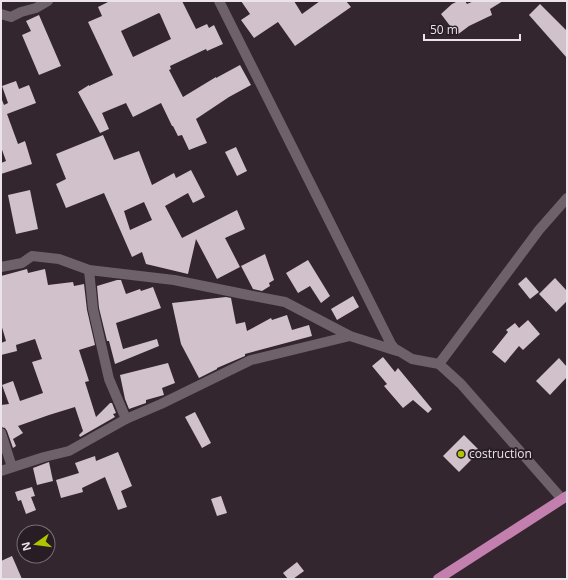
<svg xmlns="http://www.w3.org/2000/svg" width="568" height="580" viewBox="0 0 568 580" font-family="'Open Sans',sans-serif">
	<rect width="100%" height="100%" fill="#33262e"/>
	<g fill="#d1c1cb" fill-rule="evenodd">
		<path d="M 110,1 L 182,1 L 196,29 L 207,24 L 209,28 L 214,25 L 223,44 L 207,51 L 206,49 L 170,66 L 171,69 L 169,70 L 183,97 L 216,77 L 216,78 L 240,65 L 251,85 L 229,97 L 196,119 L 207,143 L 189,150 L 182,135 L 178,136 L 173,126 L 172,126 L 161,103 L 133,117 L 126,103 L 102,113 L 109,129 L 100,133 L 78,92 L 89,85 L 89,86 L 113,75 L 88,22 L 102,16 L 98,7 ZM 159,13 L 160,14 L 171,39 L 133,57 L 121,31 Z"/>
		<path d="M 241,1 L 294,1 L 302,14 L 320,1 L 346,1 L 351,7 L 295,46 L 278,22 L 254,38 L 241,20 L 250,14 Z"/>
		<path d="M 458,1 L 465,1 L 467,4 L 474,1 L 503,1 L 490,9 L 492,15 L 469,26 L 457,35 L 441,14 L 452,4 Z"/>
		<path d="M 540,4 L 567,31 L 567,58 L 529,15 Z"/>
		<path d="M 39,15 L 61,66 L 39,75 L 22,35 L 31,31 L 26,21 Z"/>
		<path d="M 16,81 L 19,89 L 29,85 L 36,103 L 7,114 L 18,144 L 25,141 L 32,164 L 1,174 L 1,163 L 6,161 L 1,147 L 1,101 L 2,100 L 4,105 L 8,103 L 2,86 Z"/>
		<path d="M 103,135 L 114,160 L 139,151 L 152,185 L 174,173 L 176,178 L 191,170 L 205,197 L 193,203 L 188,193 L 165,206 L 182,238 L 237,210 L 245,229 L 225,238 L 240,267 L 217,279 L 196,239 L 188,274 L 146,264 L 142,252 L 132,257 L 104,193 L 66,208 L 56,184 L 66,179 L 56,154 ZM 144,202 L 152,220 L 130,230 L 124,211 Z"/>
		<path d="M 236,147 L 247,171 L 237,176 L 225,152 Z"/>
		<path d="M 30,190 L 38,229 L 16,234 L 8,195 Z"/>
		<path d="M 265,254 L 274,280 L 269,283 L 270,286 L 262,291 L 253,289 L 241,266 Z"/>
		<path d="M 308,260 L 330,296 L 321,303 L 310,286 L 298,293 L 286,273 Z"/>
		<path d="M 27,269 L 28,273 L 45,269 L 48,285 L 73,282 L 74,286 L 84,284 L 87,310 L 95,345 L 79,350 L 89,381 L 85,382 L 96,417 L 110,403 L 112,403 L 116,413 L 113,414 L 115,417 L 80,437 L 79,435 L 83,431 L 75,407 L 49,415 L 18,426 L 23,433 L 13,439 L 16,446 L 13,448 L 7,431 L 5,428 L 1,427 L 1,405 L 9,404 L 2,385 L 13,381 L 20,401 L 43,393 L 32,362 L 42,359 L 35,339 L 16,345 L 17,351 L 1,355 L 1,343 L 6,341 L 1,324 L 1,276 Z"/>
		<path d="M 526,277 L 539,292 L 530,299 L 518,284 Z"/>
		<path d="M 555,278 L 567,291 L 567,301 L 556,312 L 539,294 Z"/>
		<path d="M 117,280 L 121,280 L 126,294 L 140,289 L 141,291 L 153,287 L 161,308 L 116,323 L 123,349 L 157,339 L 159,346 L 115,364 L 109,341 L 107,341 L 99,308 L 97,286 Z"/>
		<path d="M 353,296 L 359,307 L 337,320 L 331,309 Z"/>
		<path d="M 226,297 L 231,298 L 236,324 L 245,322 L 247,331 L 271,318 L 272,320 L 287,315 L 292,330 L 309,325 L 312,336 L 245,354 L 245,356 L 217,368 L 217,369 L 199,378 L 181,344 L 172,303 Z"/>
		<path d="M 528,320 L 540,334 L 523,350 L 519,346 L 505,363 L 492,352 L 508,332 L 506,330 L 515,323 L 519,328 Z"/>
		<path d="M 383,357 L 395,372 L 398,368 L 432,409 L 428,413 L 413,400 L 403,408 L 384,386 L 387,384 L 372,366 Z"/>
		<path d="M 559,358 L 567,367 L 567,377 L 550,395 L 536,381 Z"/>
		<path d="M 168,363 L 175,383 L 162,388 L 164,395 L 146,400 L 146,403 L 129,409 L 125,399 L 120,375 Z"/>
		<path d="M 195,412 L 211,443 L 202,448 L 185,417 Z"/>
		<path d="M 464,435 L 480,451 L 459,472 L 443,456 Z"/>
		<path d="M 118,452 L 132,486 L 121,491 L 127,507 L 118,510 L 105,477 L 82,488 L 83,492 L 61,498 L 56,480 L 79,473 L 75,463 L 95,456 L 96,461 Z"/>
		<path d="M 49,462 L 53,481 L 37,485 L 33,468 Z"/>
		<path d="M 32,487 L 35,496 L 31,497 L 36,510 L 26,514 L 21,500 L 18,501 L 15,492 Z"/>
		<path d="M 221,496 L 227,513 L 217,516 L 211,499 Z"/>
		<path d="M 12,556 L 22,579 L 1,579 L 1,561 Z"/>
		<path d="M 297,562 L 304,571 L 293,579 L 288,579 L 283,573 Z"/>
	</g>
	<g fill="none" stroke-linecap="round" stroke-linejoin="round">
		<g stroke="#6f616a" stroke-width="10">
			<path d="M 219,1 L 391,344 L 394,348 L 412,359 L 439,364 L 461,384 L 562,499"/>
			<path d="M 1,14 L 11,17 L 21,12 L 36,8 L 48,1"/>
			<path d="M 1,267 L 22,263 L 32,256 L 59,259 L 89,270 L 174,280 L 248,295 L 285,302 L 350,336 L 397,351"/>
			<path d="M 89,270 L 93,309 L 109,379 L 126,419"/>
			<path d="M 439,364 L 539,230 L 567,198"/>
			<path d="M 1,433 L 12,467"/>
			<path d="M 1,471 L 44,457 L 69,451 L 126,419 L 161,404 L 251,360 L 350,336"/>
		</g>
		<path stroke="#c380ae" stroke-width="10" d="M 438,579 L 567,496"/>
	</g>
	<circle fill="#b0c500" stroke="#291d25" stroke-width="1.5" cx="461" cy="454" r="4"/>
	<g text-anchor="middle" stroke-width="4" stroke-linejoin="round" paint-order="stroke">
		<g font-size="12" fill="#ece3e9" stroke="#291d25" text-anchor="start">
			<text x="469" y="458">costruction</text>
		</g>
	</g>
	<rect width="568" height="580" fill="none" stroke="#ece3e9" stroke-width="4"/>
	<g transform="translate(36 544) rotate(256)"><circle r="19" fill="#291d25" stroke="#776c73"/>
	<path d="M0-3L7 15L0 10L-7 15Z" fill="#b0c500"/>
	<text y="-6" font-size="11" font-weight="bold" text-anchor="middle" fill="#ece3e9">N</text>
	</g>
	<path d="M424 34v6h96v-6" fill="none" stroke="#ece3e9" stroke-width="2"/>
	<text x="430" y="34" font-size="12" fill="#ece3e9" stroke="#291d25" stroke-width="3" paint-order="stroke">50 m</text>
</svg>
